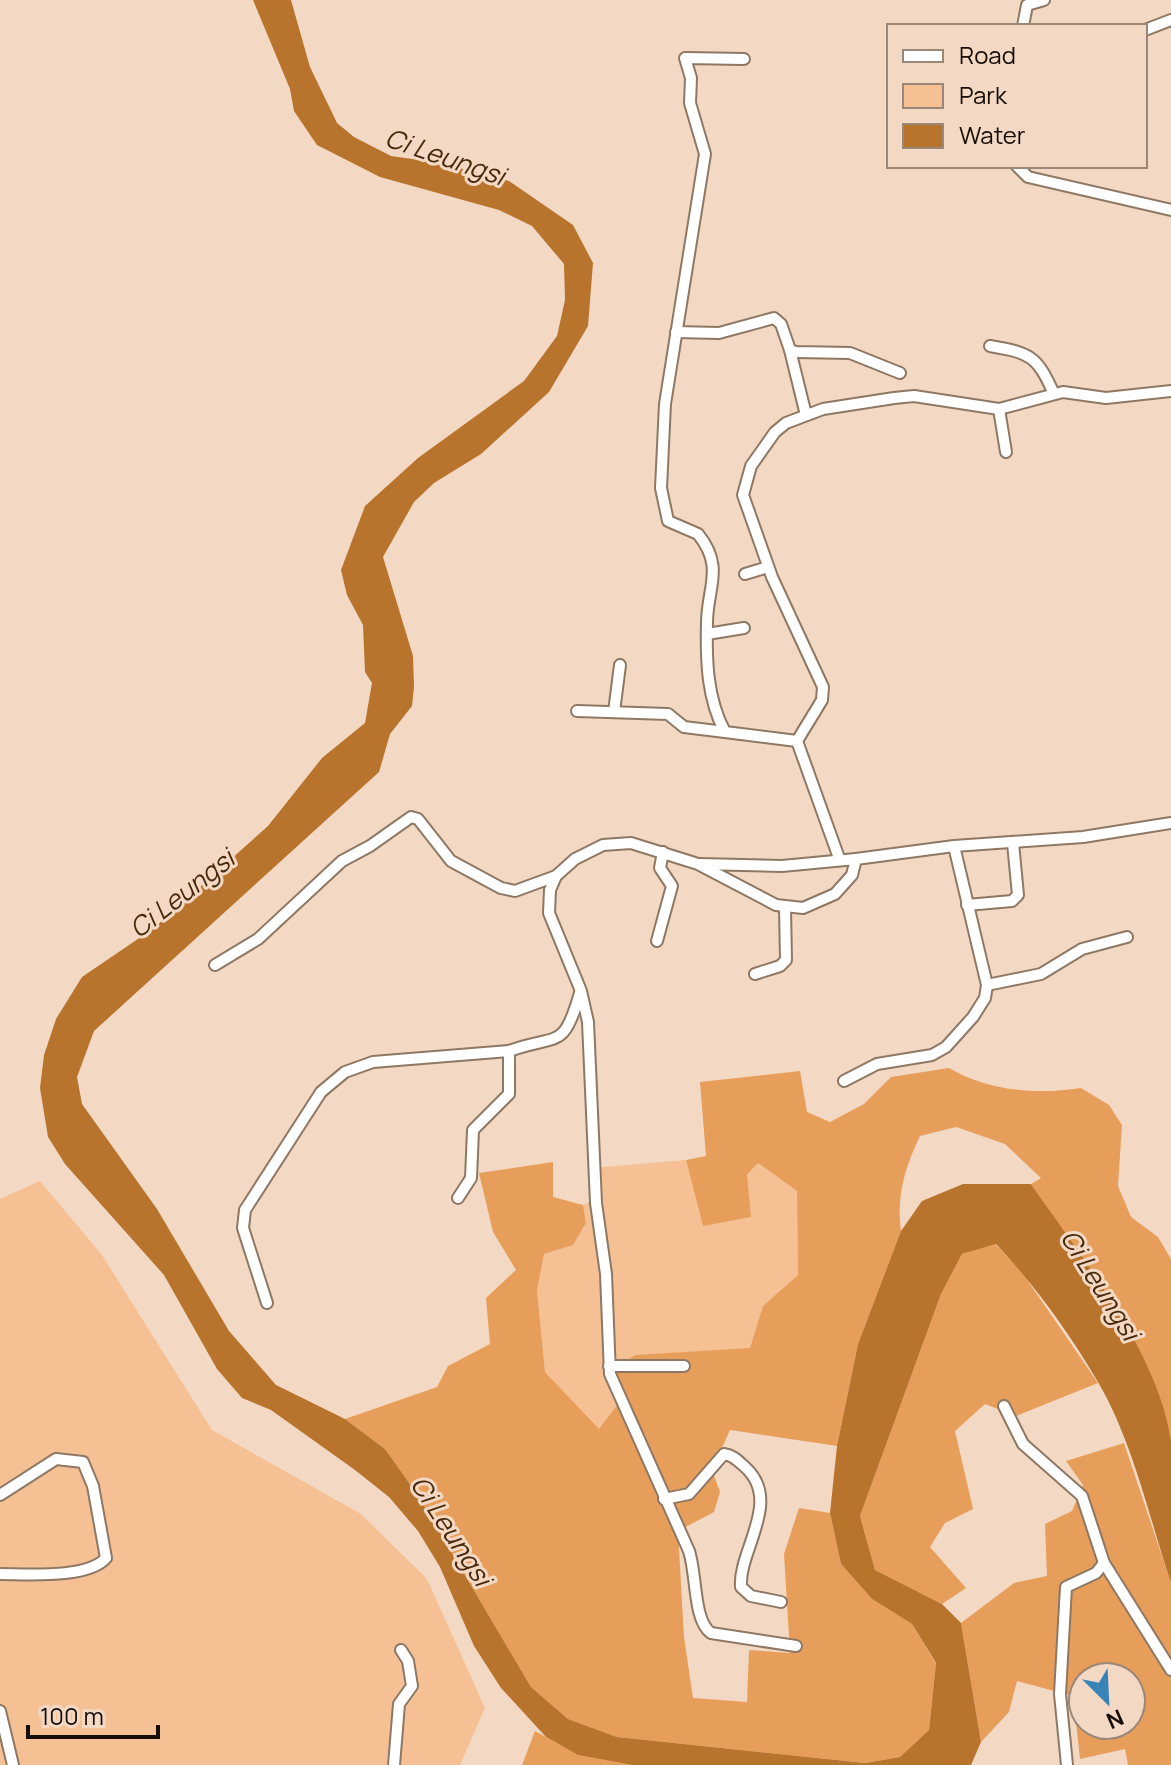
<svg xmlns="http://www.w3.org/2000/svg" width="1171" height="1765" viewBox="0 0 1171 1765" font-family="Manrope,sans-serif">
	<rect width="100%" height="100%" fill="#f3d9c4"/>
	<g fill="#f5c194">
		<path d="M 686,1160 L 703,1226 L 758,1163 L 797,1190 L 798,1275 L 764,1306 L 750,1349 L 635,1355 L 622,1400 L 599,1430 L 545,1372 L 537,1290 L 544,1254 L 573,1245 L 586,1223 L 583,1205 L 591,1201 L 591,1168 Z"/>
		<path d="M 40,1181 L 102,1255 L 212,1430 L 361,1514 L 427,1579 L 485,1708 L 460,1765 L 0,1765 L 0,1199 Z"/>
	</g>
	<g fill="#e79e5a" fill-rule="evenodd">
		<path d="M 949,1068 C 987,1091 1038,1095 1081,1088 L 1109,1105 L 1122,1125 L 1118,1186 L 1131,1217 L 1158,1237 L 1171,1259 L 1171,1441 L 1150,1373 L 1118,1312 L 1031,1184 L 1041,1178 L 1005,1144 L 956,1127 L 920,1136 C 905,1167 896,1197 901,1231 L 858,1344 L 837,1446 L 730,1430 L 712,1470 L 720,1492 L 714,1512 L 678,1531 L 684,1637 L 693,1698 L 747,1702 L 749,1650 L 790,1653 L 784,1554 L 799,1508 L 830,1513 L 841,1564 L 872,1599 L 912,1624 L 936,1664 L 929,1730 L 900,1757 L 865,1763 L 617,1737 L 568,1719 L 531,1687 L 417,1494 L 385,1449 L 345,1419 L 437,1387 L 448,1366 L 490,1344 L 486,1298 L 516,1270 L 493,1232 L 479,1173 L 553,1162 L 553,1197 L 583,1205 L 586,1223 L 573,1245 L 544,1254 L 537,1290 L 545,1372 L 599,1429 L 621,1400 L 616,1368 L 635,1355 L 750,1348 L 763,1306 L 798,1275 L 797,1191 L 758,1163 L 747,1175 L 751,1217 L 703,1226 L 686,1160 L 706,1156 L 700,1082 L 800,1071 L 807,1112 L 830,1122 L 864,1104 L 891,1077 Z"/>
		<path d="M 995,1244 L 1019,1268 L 1098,1383 L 1016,1416 L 985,1404 L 955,1431 L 973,1509 L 945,1523 L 930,1547 L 966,1588 L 942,1604 L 875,1570 L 860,1516 L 941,1294 L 962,1254 Z"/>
		<path d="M 1124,1443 L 1171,1583 L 1171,1765 L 1128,1765 L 1125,1749 L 1080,1759 L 1073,1696 L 1017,1681 L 1009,1712 L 981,1742 L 961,1623 L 1014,1583 L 1047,1576 L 1045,1524 L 1072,1511 L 1083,1485 L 1066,1461 ZM 1083,1677 L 1131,1677 L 1131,1725 L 1083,1725 Z"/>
		<path d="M 535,1731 L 578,1755 L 632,1765 L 522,1765 Z"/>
	</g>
	<path fill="#b8732c" d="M 253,0 L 291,0 L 310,67 L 337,123 L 354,137 L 391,156 L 441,163 L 509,181 L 573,225 L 593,263 L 588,326 L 549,392 L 481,454 L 434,483 L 414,502 L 383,557 L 413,656 L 414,687 L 412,706 L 390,734 L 379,772 L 94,1031 L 77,1077 L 82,1104 L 157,1209 L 229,1331 L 276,1385 L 345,1419 L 385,1449 L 417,1494 L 531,1687 L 568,1719 L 617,1737 L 865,1763 L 900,1757 L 929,1730 L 936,1663 L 912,1624 L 872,1599 L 841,1564 L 830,1513 L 837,1446 L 858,1344 L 901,1231 L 922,1201 L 963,1184 L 1031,1184 C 1081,1257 1158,1352 1171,1441 C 1171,1485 1171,1539 1171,1583 C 1149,1517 1133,1442 1098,1382 C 1070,1334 1034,1284 996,1244 L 962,1254 L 941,1294 L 860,1516 L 875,1570 L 942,1604 L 961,1623 L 981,1742 L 971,1765 L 632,1765 L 578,1755 L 546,1737 L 501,1688 L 474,1646 L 440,1567 L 418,1531 L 389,1497 L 355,1470 L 271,1410 L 242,1398 L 217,1369 L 164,1275 L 65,1164 L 48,1137 L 40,1088 L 44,1055 L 56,1019 L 82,977 L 154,928 L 268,826 L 322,758 L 365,723 L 372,683 L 365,672 L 363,625 L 347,595 L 341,570 L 365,506 L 418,458 L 524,381 L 557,336 L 565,300 L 564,264 L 532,226 L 499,210 L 380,177 L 317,145 L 294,111 L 290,89 Z"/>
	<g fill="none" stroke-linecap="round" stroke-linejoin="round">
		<defs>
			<g id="minor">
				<path d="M 1023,26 L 1027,5 L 1044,0"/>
				<path d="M 1145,30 L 1171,20"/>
				<path d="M 744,59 L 685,58 L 691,78 L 690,103 L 705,154 L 665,404 L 661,488 L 668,521 L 698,534 C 725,567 707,588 707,623 C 706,660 707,699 725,732 L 797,741"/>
				<path d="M 1017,166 L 1028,177 L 1171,210"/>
				<path d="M 676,332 L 719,333 L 774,318 L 781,324 L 790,350 L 796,352 L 850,353 L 900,373"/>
				<path d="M 990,346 C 1031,353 1037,356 1054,394"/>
				<path d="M 790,350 L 806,415"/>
				<path d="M 999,409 L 1006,452"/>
				<path d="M 745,574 L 768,567"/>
				<path d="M 707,634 L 744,628"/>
				<path d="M 577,711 L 668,714 L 684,727 L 725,732"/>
				<path d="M 614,712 L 620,665"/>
				<path d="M 839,858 L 797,741 L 822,700 L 823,687 L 772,577 L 743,495 L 751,466 L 775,432 L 786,423 L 823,409 L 894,398 L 914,396 L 999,409 L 1063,392 L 1106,398 L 1171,391"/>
				<path d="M 699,864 L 782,866 L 856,859"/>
				<path d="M 967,905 L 1012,901 L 1018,895 L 1013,843"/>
				<path d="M 657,941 L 672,886 L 660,868 L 663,852"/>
				<path d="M 215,965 L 258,939 L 342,861 L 370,846 L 411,817 L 418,819 L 451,861 L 501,888 L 515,891 L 556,876"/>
				<path d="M 755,974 L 780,966 L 786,960 L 785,908"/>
				<path d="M 987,985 L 1041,974 L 1082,949 L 1127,937"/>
				<path d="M 844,1081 L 877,1064 L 932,1055 L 946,1047 L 973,1017 L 985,998 L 987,985 L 954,846"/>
				<path d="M 458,1198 L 471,1178 L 473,1130 L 509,1094 L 509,1051 C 558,1033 563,1052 580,993"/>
				<path d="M 267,1303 L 243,1228 L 245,1210 L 321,1092 L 345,1072 L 373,1062 L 509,1051"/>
				<path d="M 609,1366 L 684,1366"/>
				<path d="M 1004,1406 L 1023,1444 L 1082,1496 L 1104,1563 L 1171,1670"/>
				<path d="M 0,1495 L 56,1459 L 83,1462 L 93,1486 L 106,1558 C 88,1579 26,1574 0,1574"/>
				<path d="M 664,1499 L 689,1494 L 724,1454 C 733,1455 738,1461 745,1467 C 783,1501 738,1551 741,1587 L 751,1596 L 781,1602"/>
				<path d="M 796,1646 L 711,1633 C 693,1620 697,1575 689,1551 L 610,1374 L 606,1274 L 596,1203 L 588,1022 L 581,991 L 549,913 L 550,890 L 556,876 L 575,859 L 603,845 L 631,843 L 698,864 L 776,905 L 803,908 L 835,894 L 852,875 L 856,859 L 954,846 L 1083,837 L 1171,823"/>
				<path d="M 0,1711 L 13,1765"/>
				<path d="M 394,1765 L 399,1704 L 412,1686 L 408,1661 L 401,1650"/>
				<path d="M 1067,1765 L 1060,1694 L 1066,1587 L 1096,1573 L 1104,1563"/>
			</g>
		</defs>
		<use href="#minor" stroke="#8e7864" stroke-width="14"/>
		<use href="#minor" stroke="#fff" stroke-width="10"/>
	</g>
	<g text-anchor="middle" stroke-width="6" stroke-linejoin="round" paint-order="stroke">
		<g font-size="26" font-style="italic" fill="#482a0d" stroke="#f3d9c4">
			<text transform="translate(445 157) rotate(19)" y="9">Ci Leungsi</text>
			<text transform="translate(182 894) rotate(-38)" y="9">Ci Leungsi</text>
			<text transform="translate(1100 1285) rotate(58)" y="9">Ci Leungsi</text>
			<text transform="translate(451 1531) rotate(57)" y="9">Ci Leungsi</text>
		</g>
	</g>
	<rect x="887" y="24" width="260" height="144" fill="#f3d9c4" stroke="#9b8778" stroke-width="2"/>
	<rect x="903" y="50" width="40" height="12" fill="#ffffff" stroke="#9b8778" stroke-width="2"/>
	<text x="959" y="64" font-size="24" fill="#160d07">Road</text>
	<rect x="903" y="84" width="40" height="24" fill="#f5c194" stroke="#9b8778" stroke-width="2"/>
	<text x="959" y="104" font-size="24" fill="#160d07">Park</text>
	<rect x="903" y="124" width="40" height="24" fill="#b8732c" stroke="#9b8778" stroke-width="2"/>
	<text x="959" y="144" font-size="24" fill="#160d07">Water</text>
	<g transform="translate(1107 1701) rotate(156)"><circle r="38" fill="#f3d9c4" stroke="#9b8778" stroke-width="2"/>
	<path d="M0-6L14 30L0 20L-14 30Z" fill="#3983b7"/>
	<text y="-12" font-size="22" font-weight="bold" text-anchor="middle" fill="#160d07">N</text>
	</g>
	<path d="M28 1725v12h130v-12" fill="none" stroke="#160d07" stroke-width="4"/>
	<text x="40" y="1725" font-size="24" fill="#160d07" stroke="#f3d9c4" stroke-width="6" paint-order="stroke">100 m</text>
</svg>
